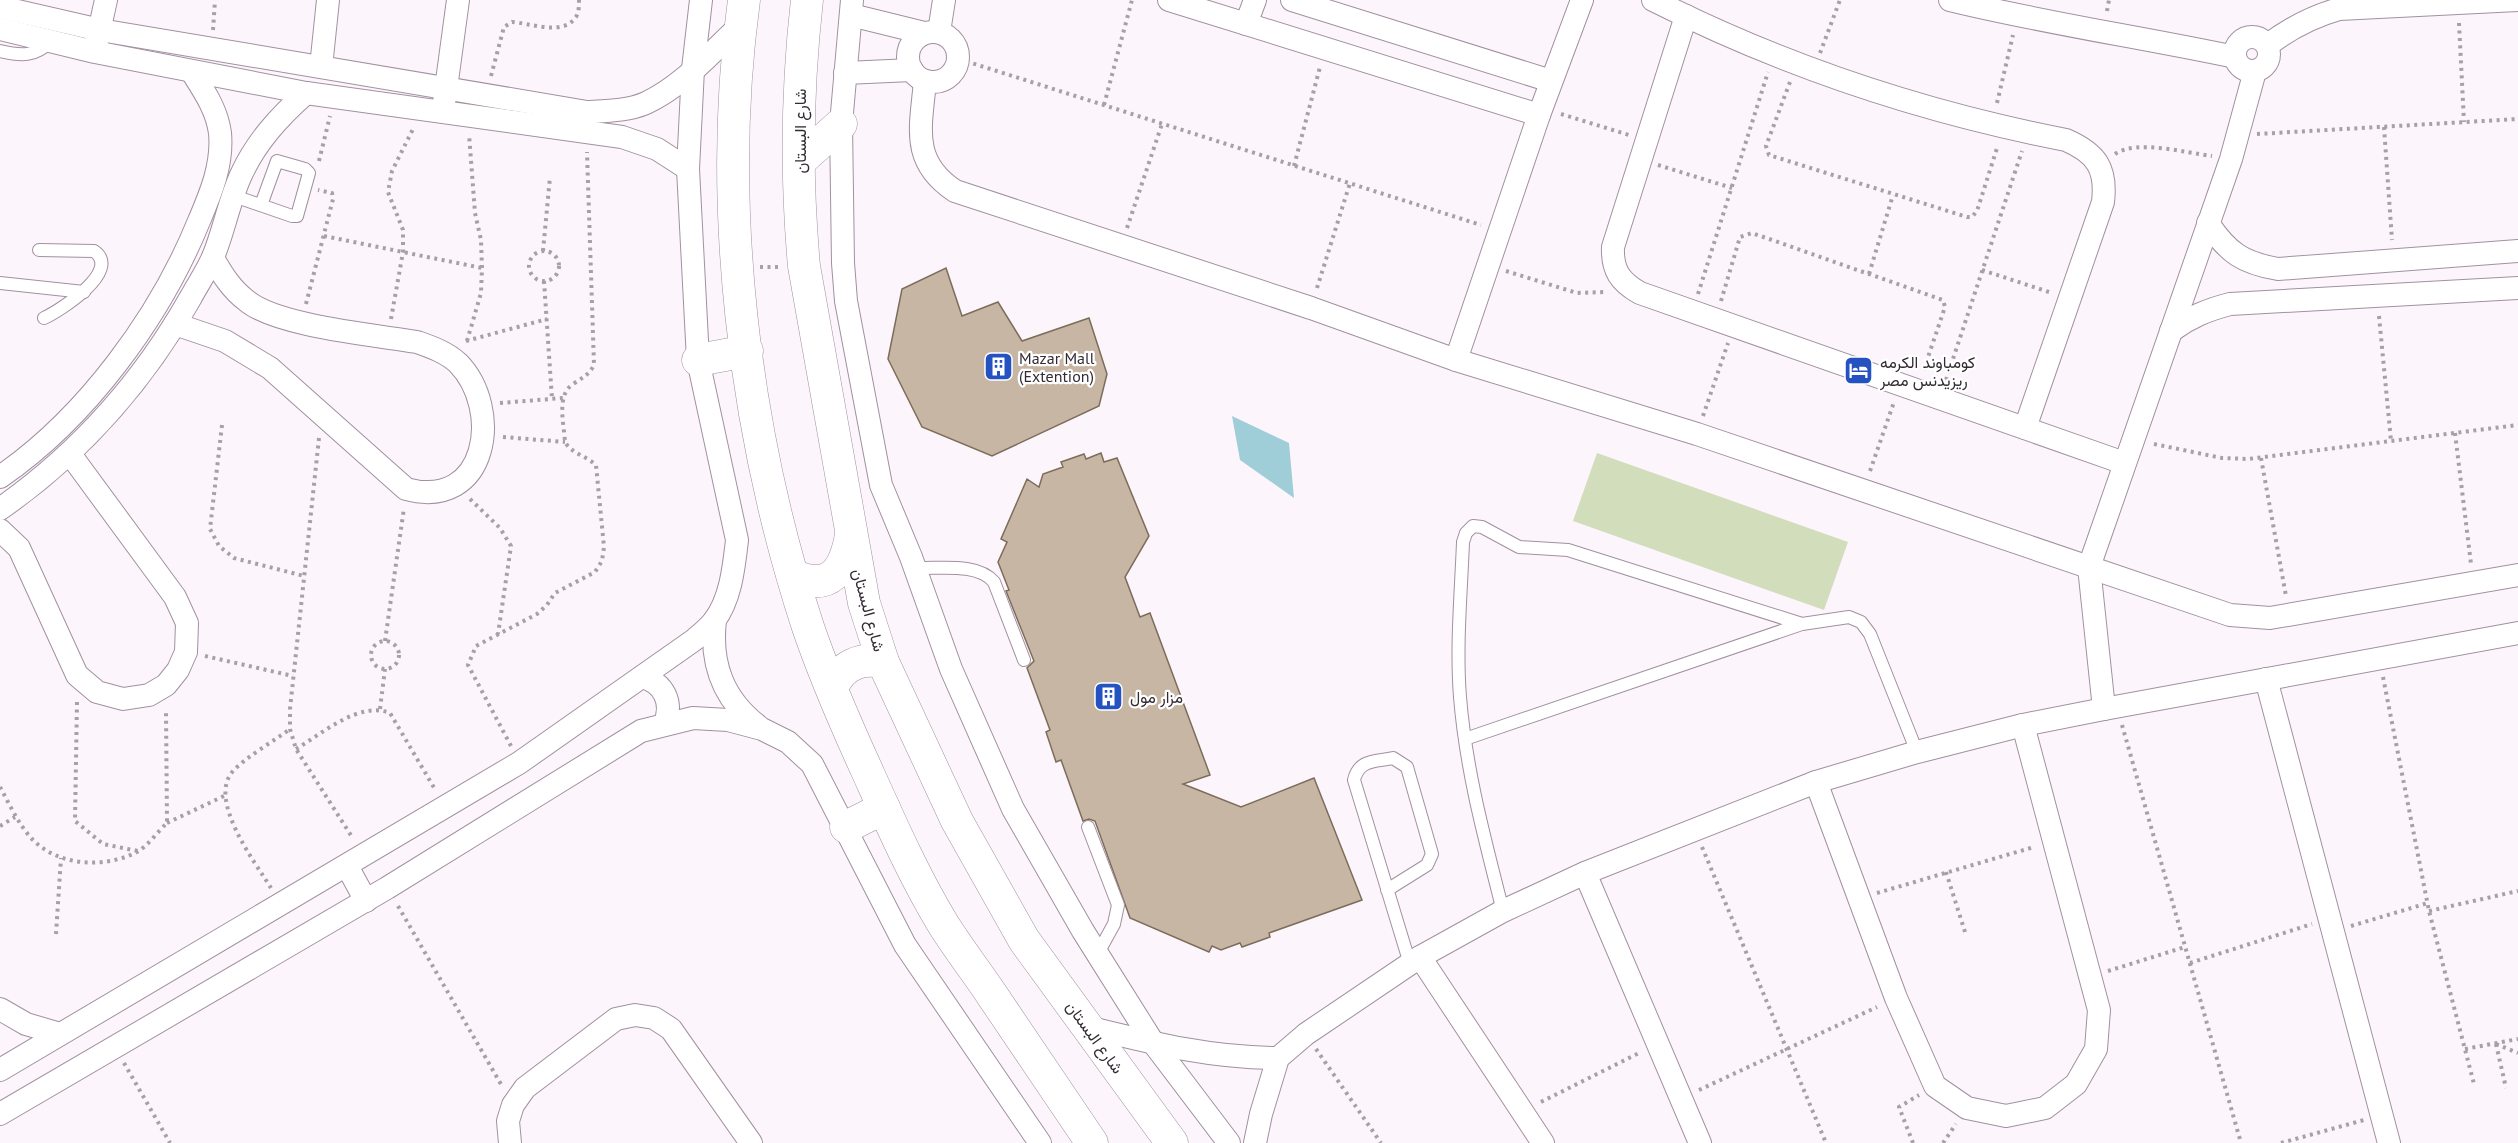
<svg xmlns="http://www.w3.org/2000/svg" width="2518" height="1143" viewBox="0 0 2518 1143" font-family="'PT Sans',Vazirmatn,sans-serif">
	<rect width="100%" height="100%" fill="#fdf5fc"/>
	<path fill="#d2ddbc" d="M 1597,453 L 1848,542 L 1824,610 L 1573,521 Z"/>
	<path fill="#a0ced8" d="M 1232,416 L 1289,443 L 1294,498 L 1240,460 Z"/>
	<g fill="#c7b6a3" stroke="#7c6d5b" stroke-width="1.5">
		<path d="M 946,268 L 962,316 L 998,302 L 1022,341 L 1089,318 L 1107,374 L 1099,406 L 992,456 L 922,427 L 888,359 L 902,289 Z"/>
		<path d="M 1101,453 L 1104,462 L 1117,458 L 1149,536 L 1125,577 L 1140,617 L 1150,613 L 1210,775 L 1183,784 L 1241,807 L 1314,778 L 1362,900 L 1269,933 L 1270,937 L 1242,947 L 1240,943 L 1221,950 L 1212,946 L 1209,952 L 1130,918 L 1095,821 L 1089,819 L 1083,821 L 1061,760 L 1056,762 L 1046,732 L 1050,730 L 1027,668 L 1034,661 L 1006,591 L 1009,590 L 998,562 L 1007,542 L 1001,539 L 1027,479 L 1039,487 L 1043,474 L 1063,467 L 1061,462 L 1084,454 L 1086,459 Z"/>
	</g>
	<g fill="none" stroke-linecap="round" stroke-linejoin="round">
		<defs>
			<g id="lane">
				<path d="M 0,51 C 21,56 35,57 51,41"/>
				<path d="M 234,196 L 292,216 L 297,216 L 309,173 L 305,169 L 277,161 L 261,205"/>
				<path d="M 39,250 L 94,251 C 123,271 59,311 44,318"/>
				<path d="M 0,283 L 84,292"/>
				<path d="M 915,568 C 939,569 977,562 994,582 L 1024,660"/>
				<path d="M 1465,739 L 1802,624 L 1849,617 L 1861,622 L 1870,634 L 1917,752"/>
				<path d="M 1088,827 L 1118,905 L 1114,924 L 1098,953"/>
				<path d="M 1387,890 L 1427,865 L 1432,854 L 1407,767 L 1393,758 C 1375,762 1359,759 1354,780 L 1410,964"/>
				<path d="M 1503,911 C 1485,840 1466,771 1460,697 C 1456,646 1461,594 1463,542 L 1466,533 L 1473,526 L 1482,527 L 1519,547 L 1568,550 L 1802,624"/>
			</g>
			<g id="street">
				<path d="M 852,0 L 841,124 L 843,263 L 846,301 L 881,485 L 911,557 L 951,669 L 1013,809 L 1083,931 L 1154,1044 L 1229,1143"/>
				<path d="M 1169,0 L 1539,115"/>
				<path d="M 1292,0 L 1551,81"/>
				<path d="M 1653,0 C 1784,66 1922,112 2066,140 C 2096,153 2107,168 2103,202 L 2025,428"/>
				<path d="M 1950,0 C 2044,23 2140,37 2235,57"/>
				<path d="M 0,7 L 100,30 L 587,112 C 607,111 628,111 646,103 C 683,86 711,52 740,26"/>
				<path d="M 851,15 L 924,33"/>
				<path d="M 1686,16 L 1613,247 C 1612,270 1620,282 1640,293 L 2124,463"/>
				<path d="M 1246,24 L 1255,0"/>
				<path d="M 0,29 L 95,52 L 306,93 L 622,137 L 657,149 L 688,169"/>
				<path d="M 939,32 L 944,0"/>
				<circle cx="933" cy="57" r="25"/>
				<circle cx="2252" cy="54" r="17"/>
				<path d="M 96,45 L 106,0"/>
				<path d="M 2268,45 C 2290,28 2311,17 2339,9 L 2518,0"/>
				<path d="M 321,67 L 328,0"/>
				<path d="M 845,73 L 912,70"/>
				<path d="M 925,81 C 921,127 910,161 955,191 L 1311,308 L 1456,360 L 1697,434 L 2230,615 L 2270,618 L 2518,575"/>
				<path d="M 444,103 L 458,0"/>
				<path d="M 2208,223 C 2228,253 2243,263 2278,269 L 2518,251"/>
				<path d="M 175,324 L 225,341 L 270,368 L 406,489 C 488,511 503,409 458,363 C 446,352 431,347 417,342 C 375,335 277,326 247,301 C 231,289 222,274 213,258"/>
				<path d="M 2171,331 C 2190,317 2207,310 2230,304 L 2518,288"/>
				<path d="M 1456,360 L 1539,115 L 1582,0"/>
				<path d="M 0,477 C 86,418 160,317 199,221 C 211,193 223,164 220,133 C 217,110 204,91 192,72"/>
				<path d="M 0,509 C 80,453 143,382 191,297 C 198,284 207,271 213,257 C 224,231 229,201 241,175 C 256,142 279,117 306,93"/>
				<path d="M 0,530 L 19,548 L 77,675 L 97,692 L 123,699 L 149,695 L 166,685 L 178,670 L 186,652 L 187,623 L 175,597 L 70,454"/>
				<path d="M 715,620 C 710,664 723,699 758,726"/>
				<path d="M 642,677 C 664,683 673,702 665,723"/>
				<path d="M 2266,679 L 2389,1143"/>
				<path d="M 2104,709 L 2089,567 L 2231,159 L 2255,71"/>
				<path d="M 1816,782 L 1896,998 L 1935,1086 L 1967,1108 L 2006,1116 L 2045,1108 L 2076,1084 L 2096,1049 L 2099,1010 L 2023,725"/>
				<path d="M 347,866 L 366,901"/>
				<path d="M 1585,873 L 1700,1143"/>
				<path d="M 1420,957 L 1543,1143"/>
				<path d="M 0,1009 L 26,1024 L 60,1034"/>
				<path d="M 1087,1027 C 1152,1043 1210,1058 1278,1058"/>
				<path d="M 0,1070 L 519,763 L 694,640 C 701,634 709,628 714,621 C 731,599 734,566 737,540 L 698,360 L 688,169 L 693,69 L 701,0"/>
				<path d="M 0,1114 L 387,888 L 641,731 L 693,718 L 728,720 L 762,729 L 788,742 L 812,764 L 905,945 L 1040,1143"/>
				<path d="M 510,1143 L 508,1121 L 513,1105 L 525,1088 L 616,1019 L 635,1015 L 654,1018 L 671,1029 L 751,1143"/>
				<path d="M 1255,1143 L 1261,1114 L 1278,1058 L 1306,1034 L 1420,957 L 1503,911 L 1585,873 L 1816,782 L 1917,752 L 2023,725 L 2104,709 L 2518,633"/>
			</g>
			<g id="secondary">
				<path d="M 744,0 C 716,204 744,432 808,627 C 825,677 847,727 869,775 C 892,826 914,876 943,924 C 958,948 976,971 992,995 C 1025,1044 1059,1094 1092,1143"/>
				<path d="M 807,0 C 797,88 796,178 804,266 L 864,603 L 883,662 L 957,821 L 1024,940 L 1172,1143"/>
				<path d="M 801,160 L 841,124"/>
				<path d="M 698,360 L 747,351"/>
				<path d="M 793,575 C 831,593 845,569 851,535"/>
				<path d="M 832,688 C 841,666 860,657 883,662"/>
				<path d="M 846,827 L 884,808"/>
			</g>
		</defs>
		<use href="#lane" stroke="#a290a1" stroke-width="14"/>
		<use href="#street" stroke="#a290a1" stroke-width="24"/>
		<use href="#secondary" stroke="#a290a1" stroke-width="33"/>
		<g stroke="#a7a0a7" stroke-width="4" stroke-dasharray="3 4.5" stroke-linecap="butt">
			<path d="M 2107,11 L 2109,0"/>
			<path d="M 2459,23 L 2464,122"/>
			<path d="M 213,30 L 215,0"/>
			<path d="M 1820,53 L 1840,0"/>
			<path d="M 959,59 L 1481,225"/>
			<path d="M 491,76 L 504,27 L 512,22 C 529,23 563,36 575,18 C 579,14 579,6 579,0"/>
			<path d="M 1790,82 L 1766,146 L 1769,155 L 1967,217 L 1972,217 L 1977,211 L 1998,145"/>
			<path d="M 1997,103 L 2013,35"/>
			<path d="M 1104,105 L 1132,0"/>
			<path d="M 1561,114 L 1629,135"/>
			<path d="M 2384,127 L 2392,240"/>
			<path d="M 2257,134 L 2518,119"/>
			<path d="M 2115,154 C 2137,139 2186,153 2212,156"/>
			<path d="M 319,161 L 330,116"/>
			<path d="M 1658,165 L 1732,188"/>
			<path d="M 1294,166 L 1320,67"/>
			<path d="M 1127,228 L 1162,124"/>
			<path d="M 324,236 L 482,268"/>
			<path d="M 543,251 L 550,177"/>
			<circle cx="544" cy="266" r="15"/>
			<path d="M 760,267 L 780,267"/>
			<path d="M 1982,270 L 2052,293"/>
			<path d="M 1506,271 L 1577,293 L 1606,292"/>
			<path d="M 1869,274 L 1893,195"/>
			<path d="M 544,281 L 552,399"/>
			<path d="M 1317,288 L 1350,183"/>
			<path d="M 1698,294 L 1768,72"/>
			<path d="M 1721,301 L 1740,237 L 1752,233 L 1943,300 L 1945,307 L 1923,372"/>
			<path d="M 306,304 L 333,199 L 332,193 L 318,190"/>
			<path d="M 2379,316 L 2391,441"/>
			<path d="M 391,319 L 403,252 L 403,230 L 388,192 L 392,171 L 413,129"/>
			<path d="M 466,341 L 547,319"/>
			<path d="M 467,341 L 481,293 L 482,268 L 481,240 L 475,213 L 469,134"/>
			<path d="M 1946,380 L 2022,151"/>
			<path d="M 500,403 L 563,398"/>
			<path d="M 1703,416 L 1728,343"/>
			<path d="M 222,425 L 210,529 L 219,546 L 234,558 L 304,576"/>
			<path d="M 2455,433 L 2471,564"/>
			<path d="M 503,437 L 565,442"/>
			<path d="M 319,438 L 290,709 L 290,729 L 296,749 L 352,837"/>
			<path d="M 2154,444 L 2222,458 L 2248,459 L 2518,425"/>
			<path d="M 2261,458 L 2286,596"/>
			<path d="M 1870,471 L 1894,402"/>
			<path d="M 470,499 L 500,528 L 511,546 L 498,634"/>
			<path d="M 385,641 L 404,508"/>
			<circle cx="385" cy="655" r="14"/>
			<path d="M 205,656 L 293,676"/>
			<path d="M 2383,677 L 2429,911 L 2474,1084"/>
			<path d="M 77,702 L 75,821 L 103,844 L 138,851"/>
			<path d="M 380,709 L 385,669"/>
			<path d="M 2122,725 L 2241,1143"/>
			<path d="M 511,746 L 468,665 L 476,646 L 537,614 L 547,605 L 555,593 L 595,572 L 602,561 L 604,547 L 596,465 C 586,456 571,453 565,442 C 564,424 556,395 573,384 C 582,378 589,375 594,365 L 587,152"/>
			<path d="M 296,749 C 323,733 359,701 390,713 L 436,791"/>
			<path d="M 0,787 C 10,805 19,826 34,841 C 61,867 106,868 137,852 C 148,846 158,831 167,823 L 166,710"/>
			<path d="M 167,823 L 224,796"/>
			<path d="M 0,826 L 15,817"/>
			<path d="M 1702,847 L 1826,1143"/>
			<path d="M 1946,872 L 1965,932"/>
			<path d="M 271,888 C 255,862 207,800 233,771 C 246,757 274,741 290,729"/>
			<path d="M 1877,893 L 2034,847"/>
			<path d="M 398,906 L 502,1086"/>
			<path d="M 2429,911 L 2518,891"/>
			<path d="M 2351,926 L 2428,903"/>
			<path d="M 56,934 L 61,858"/>
			<path d="M 2190,963 L 2312,924"/>
			<path d="M 2108,971 L 2185,947"/>
			<path d="M 2496,1044 L 2506,1088"/>
			<path d="M 2496,1044 L 2518,1053"/>
			<path d="M 1316,1049 L 1381,1143"/>
			<path d="M 2465,1049 L 2518,1039"/>
			<path d="M 124,1063 L 170,1143"/>
			<path d="M 1699,1090 L 1877,1007"/>
			<path d="M 1541,1102 L 1639,1053"/>
			<path d="M 1913,1143 L 1899,1107 L 1919,1095"/>
			<path d="M 1943,1143 L 1956,1124"/>
			<path d="M 2281,1143 L 2364,1120"/>
		</g>
		<use href="#lane" stroke="#fff" stroke-width="12"/>
		<use href="#street" stroke="#fff" stroke-width="22"/>
		<use href="#secondary" stroke="#fff" stroke-width="32"/>
	</g>
	<defs>
		<symbol id="building-square" viewBox="-11 -11 22 22"><rect x="-9" y="-9" width="18" height="18" rx="4" fill="#2453c1" stroke="#fff"/><path d="M-4-6H4V6H1V3H-1V6H-4ZM-2.5-4.3h1.7v1.8h-1.7ZM.8-4.3h1.7v1.8H.8ZM-2.5-1h1.7V.8h-1.7ZM.8-1h1.7V.8H.8Z" fill="#fff"/></symbol>
		<symbol id="hotel-square" viewBox="-11 -11 22 22"><rect x="-9" y="-9" width="18" height="18" rx="4" fill="#2453c1" stroke="#fff"/><path d="M-6-4.5h1.5V1H6V5H4.5V3h-9V5H-6ZM-4 0a1.8 1.8 0 1 1 3.6 0ZM.5 0V-2.5h3Q6-2.5 6 0Z" fill="#fff"/></symbol>
	</defs>
	<g fill-rule="evenodd">
		<use href="#building-square" x="982" y="350" width="33" height="33"/>
		<use href="#hotel-square" x="1842" y="354" width="33" height="33"/>
		<use href="#building-square" x="1092" y="680" width="33" height="33"/>
	</g>
	<g text-anchor="middle" stroke-width="4.5" stroke-linejoin="round" paint-order="stroke">
		<g font-size="16" fill="#322b32" stroke="#fff">
			<text transform="translate(800 131) rotate(-90)" y="6">شارع البستان</text>
			<text transform="translate(869 610) rotate(75)" y="6">شارع البستان</text>
			<text transform="translate(1095 1037) rotate(54)" y="6">شارع البستان</text>
		</g>
		<g font-size="16" fill="#322b32" stroke="#fff" text-anchor="start">
			<text x="1019" y="364">Mazar Mall<tspan x="1019" dy="18">(Extention)</tspan></text>
			<text x="1880" y="368">كومباوند الكرمه<tspan x="1880" dy="18">ريزيدنس مصر</tspan></text>
			<text x="1130" y="703">مزار مول</text>
		</g>
	</g>
</svg>
